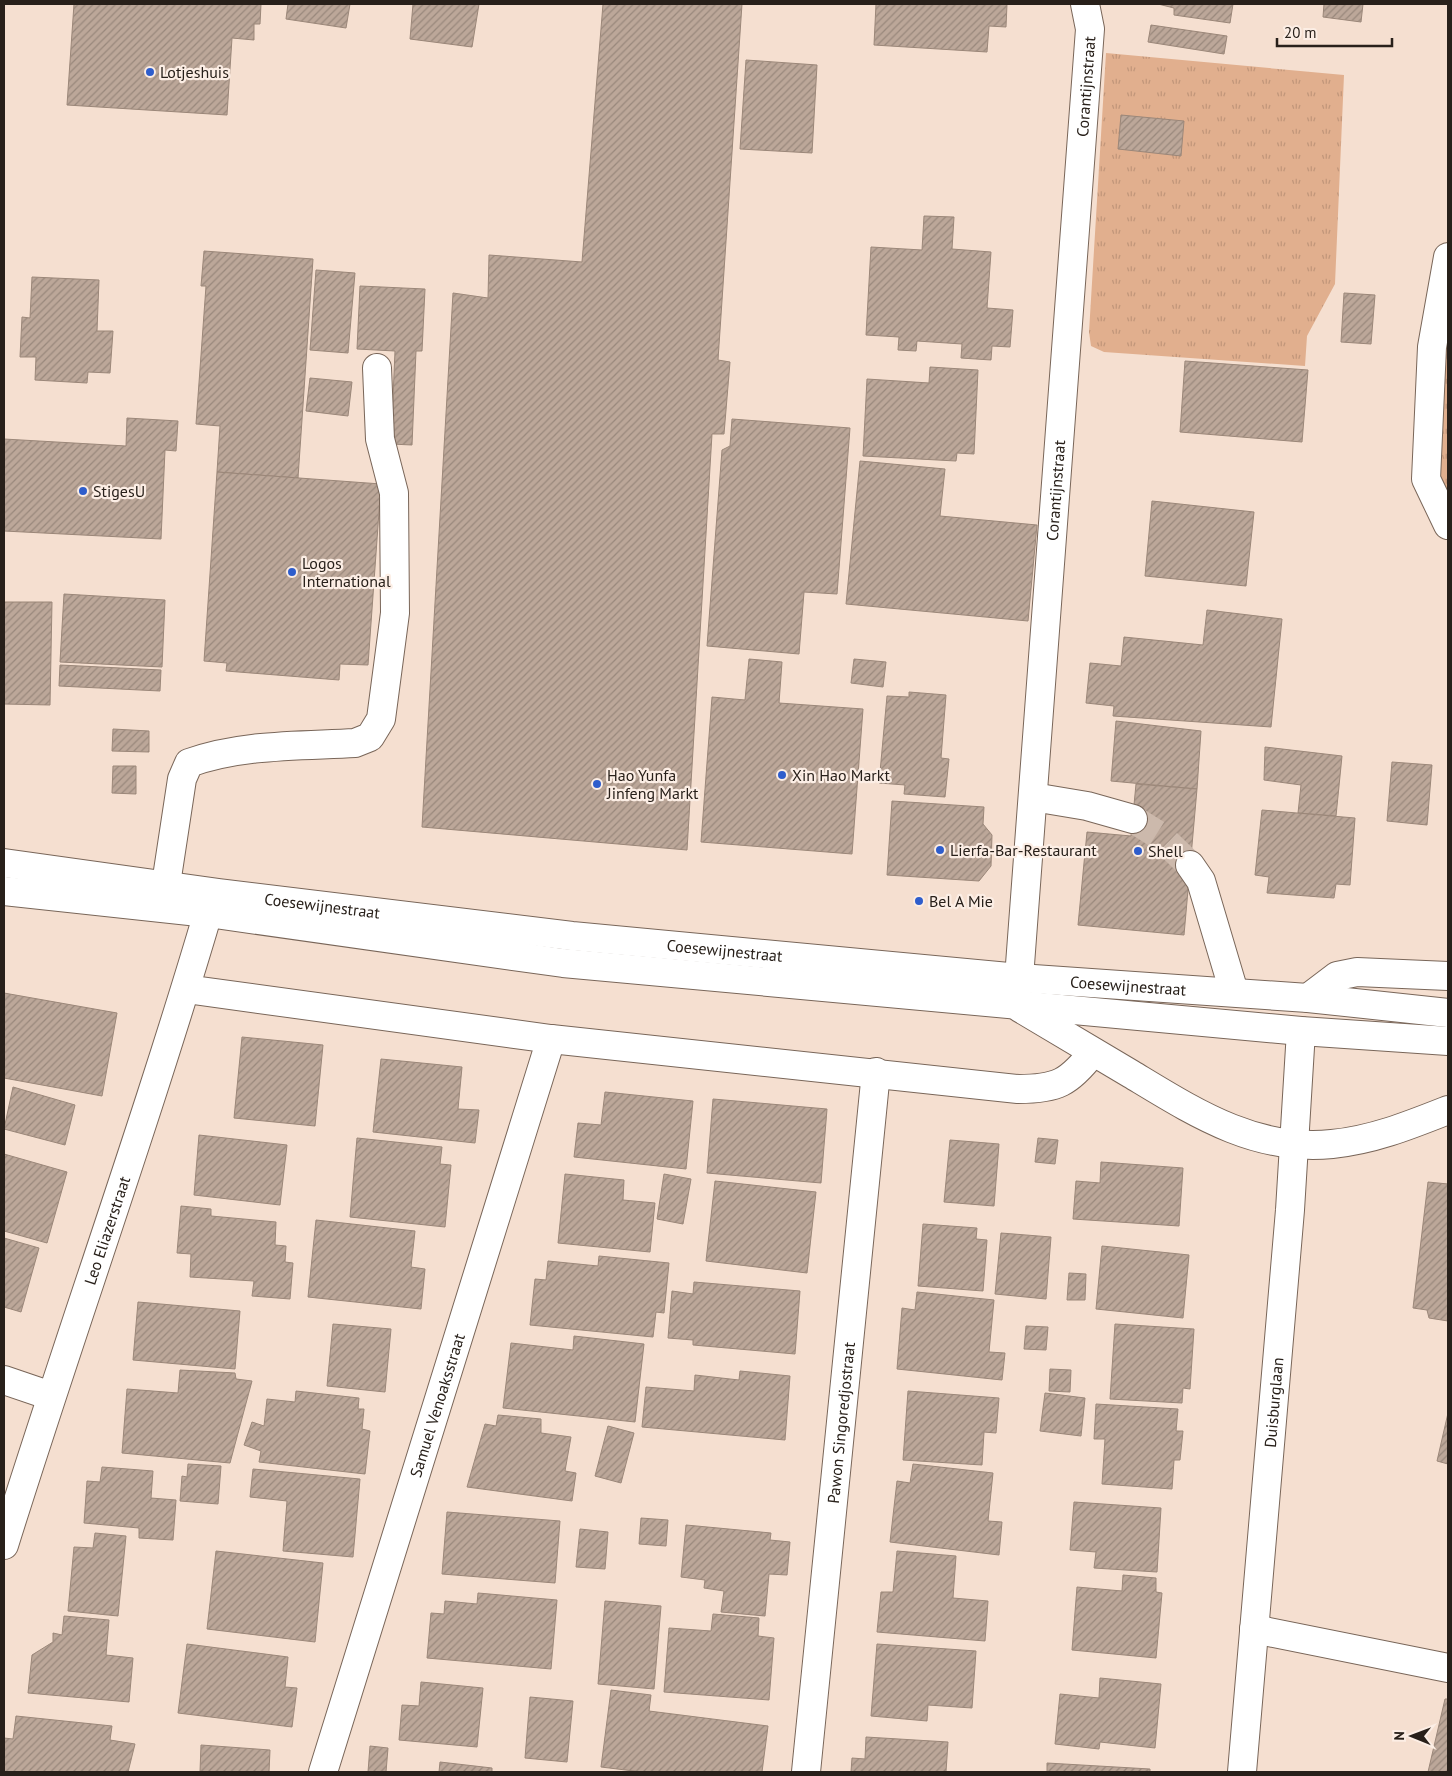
<svg xmlns="http://www.w3.org/2000/svg" width="1452" height="1776" viewBox="0 0 1452 1776" font-family="'PT Sans',sans-serif">
	<defs>
		<pattern id="grass-tufts" width="24" height="20" patternUnits="userSpaceOnUse" patternTransform="scale(1.25)"><rect width="24" height="20" fill="#e1af8e"/><path d="M3 7l-1-3M5 7V3M7 7l1-3M15 17l-1-3M17 17v-4M19 17l1-3" fill="none" stroke="#c1967a"/></pattern>
		<pattern id="building-hatch" width="6" height="6" patternUnits="userSpaceOnUse" patternTransform="scale(1.25)"><rect width="6" height="6" fill="#bca799"/><path d="M-1 1l2-2M0 6l6-6M5 7l2-2" fill="none" stroke="#99887c"/></pattern>
	</defs>
	<rect width="100%" height="100%" fill="#f5dfd0"/>
	<g fill="url(#grass-tufts)">
		<path d="M 1106,53 L 1344,75 L 1335,284 L 1307,336 L 1305,366 L 1104,352 L 1091,346 L 1089,332 Z"/>
		<path d="M 1448,316 L 1448,504 L 1434,467 Z"/>
	</g>
	<g fill="url(#building-hatch)" stroke="#9b8779">
		<path d="M 74,4 L 261,4 L 260,24 L 254,24 L 254,40 L 232,38 L 227,115 L 67,105 Z"/>
		<path d="M 288,4 L 350,4 L 346,28 L 286,19 Z"/>
		<path d="M 413,4 L 479,4 L 472,47 L 410,39 Z"/>
		<path d="M 603,4 L 742,4 L 718,360 L 730,362 L 724,434 L 712,434 L 687,850 L 422,827 L 453,293 L 488,298 L 489,255 L 582,262 Z"/>
		<path d="M 876,4 L 1007,4 L 1006,27 L 989,26 L 987,52 L 874,45 Z"/>
		<path d="M 1158,4 L 1233,4 L 1230,23 L 1174,15 L 1174,8 Z"/>
		<path d="M 1324,4 L 1363,4 L 1361,22 L 1323,17 Z"/>
		<path d="M 1151,25 L 1227,36 L 1224,54 L 1148,42 Z"/>
		<path d="M 746,60 L 817,65 L 812,153 L 740,149 Z"/>
		<path d="M 1121,115 L 1184,121 L 1181,156 L 1118,149 Z"/>
		<path d="M 924,216 L 954,217 L 952,249 L 991,252 L 987,308 L 1013,310 L 1010,347 L 992,346 L 991,360 L 961,358 L 962,344 L 917,341 L 916,351 L 898,350 L 899,337 L 866,335 L 871,247 L 922,250 Z"/>
		<path d="M 204,251 L 313,259 L 298,478 L 217,472 L 220,426 L 196,424 L 206,286 L 201,286 Z"/>
		<path d="M 316,270 L 355,273 L 348,353 L 310,350 Z"/>
		<path d="M 32,277 L 99,280 L 97,331 L 113,331 L 110,373 L 88,372 L 87,383 L 35,380 L 36,357 L 20,357 L 22,317 L 30,318 Z"/>
		<path d="M 360,286 L 425,289 L 422,351 L 416,351 L 412,445 L 391,444 L 395,351 L 357,349 Z"/>
		<path d="M 1344,293 L 1375,295 L 1371,344 L 1341,342 Z"/>
		<path d="M 1185,361 L 1308,370 L 1302,442 L 1180,432 Z"/>
		<path d="M 930,367 L 978,370 L 974,454 L 957,453 L 956,461 L 863,456 L 867,379 L 929,383 Z"/>
		<path d="M 310,378 L 352,382 L 348,416 L 306,411 Z"/>
		<path d="M 127,418 L 178,421 L 176,451 L 165,450 L 161,539 L 4,531 L 4,439 L 126,446 Z"/>
		<path d="M 732,419 L 850,428 L 837,594 L 804,592 L 799,654 L 707,646 L 722,450 L 730,446 Z"/>
		<path d="M 860,461 L 945,469 L 940,516 L 1037,525 L 1028,621 L 846,604 Z"/>
		<path d="M 217,472 L 381,484 L 368,665 L 340,664 L 339,680 L 226,671 L 227,663 L 204,661 Z"/>
		<path d="M 1152,501 L 1254,512 L 1246,586 L 1145,576 Z"/>
		<path d="M 64,594 L 165,600 L 162,667 L 60,662 Z"/>
		<path d="M 4,602 L 52,602 L 50,705 L 4,704 Z"/>
		<path d="M 1207,610 L 1282,619 L 1271,727 L 1113,716 L 1114,706 L 1086,703 L 1090,663 L 1121,666 L 1124,637 L 1203,645 Z"/>
		<path d="M 749,659 L 782,662 L 779,703 L 863,709 L 852,854 L 701,842 L 712,697 L 745,700 Z"/>
		<path d="M 854,659 L 886,662 L 883,687 L 851,683 Z"/>
		<path d="M 60,665 L 161,670 L 160,691 L 59,686 Z"/>
		<path d="M 909,692 L 946,695 L 941,758 L 949,759 L 945,797 L 904,794 L 905,785 L 879,783 L 887,696 L 909,697 Z"/>
		<path d="M 1116,721 L 1201,731 L 1197,789 L 1111,781 Z"/>
		<path d="M 113,729 L 149,731 L 149,752 L 112,751 Z"/>
		<path d="M 1265,747 L 1342,756 L 1336,816 L 1298,813 L 1301,785 L 1264,780 Z"/>
		<path d="M 1392,762 L 1432,765 L 1427,825 L 1387,821 Z"/>
		<path d="M 113,766 L 136,766 L 136,794 L 112,793 Z"/>
		<path d="M 1136,784 L 1197,789 L 1184,935 L 1078,925 L 1087,832 L 1131,836 Z"/>
		<path d="M 892,801 L 984,807 L 983,824 L 992,835 L 991,866 L 979,881 L 887,875 Z"/>
		<path d="M 1262,810 L 1355,818 L 1350,885 L 1336,884 L 1334,898 L 1267,893 L 1269,877 L 1255,875 Z"/>
		<path d="M 4,993 L 117,1013 L 102,1096 L 4,1078 Z"/>
		<path d="M 242,1037 L 323,1045 L 315,1126 L 234,1118 Z"/>
		<path d="M 381,1059 L 462,1067 L 458,1109 L 479,1110 L 475,1143 L 373,1132 Z"/>
		<path d="M 13,1087 L 75,1105 L 65,1145 L 4,1129 Z"/>
		<path d="M 605,1092 L 693,1101 L 686,1169 L 574,1157 L 578,1123 L 601,1125 Z"/>
		<path d="M 713,1099 L 827,1109 L 821,1183 L 707,1173 Z"/>
		<path d="M 199,1135 L 287,1145 L 280,1205 L 194,1195 Z"/>
		<path d="M 357,1138 L 442,1147 L 440,1164 L 451,1165 L 445,1227 L 350,1217 Z"/>
		<path d="M 1038,1138 L 1058,1140 L 1055,1164 L 1035,1162 Z"/>
		<path d="M 950,1140 L 999,1144 L 994,1206 L 944,1202 Z"/>
		<path d="M 4,1154 L 67,1172 L 47,1243 L 4,1231 Z"/>
		<path d="M 1101,1162 L 1183,1168 L 1179,1226 L 1073,1219 L 1076,1181 L 1100,1183 Z"/>
		<path d="M 565,1174 L 624,1180 L 623,1200 L 655,1203 L 650,1252 L 558,1243 Z"/>
		<path d="M 664,1174 L 691,1179 L 683,1224 L 657,1219 Z"/>
		<path d="M 715,1181 L 816,1192 L 807,1273 L 706,1261 Z"/>
		<path d="M 1428,1182 L 1448,1184 L 1448,1321 L 1429,1318 L 1427,1310 L 1413,1308 Z"/>
		<path d="M 181,1206 L 211,1209 L 211,1216 L 276,1222 L 275,1245 L 286,1246 L 285,1262 L 293,1263 L 290,1299 L 252,1296 L 254,1281 L 190,1277 L 191,1254 L 177,1253 Z"/>
		<path d="M 316,1220 L 415,1231 L 411,1267 L 425,1269 L 421,1309 L 308,1297 Z"/>
		<path d="M 923,1224 L 977,1228 L 976,1239 L 987,1240 L 983,1291 L 918,1286 Z"/>
		<path d="M 1001,1233 L 1051,1237 L 1046,1299 L 995,1294 Z"/>
		<path d="M 4,1238 L 39,1248 L 21,1312 L 4,1307 Z"/>
		<path d="M 1102,1246 L 1189,1255 L 1183,1318 L 1096,1309 Z"/>
		<path d="M 599,1256 L 669,1263 L 664,1313 L 656,1312 L 653,1337 L 530,1325 L 535,1279 L 546,1280 L 548,1261 L 598,1266 Z"/>
		<path d="M 1069,1273 L 1086,1274 L 1085,1300 L 1067,1300 Z"/>
		<path d="M 694,1282 L 800,1291 L 795,1354 L 693,1345 L 693,1340 L 668,1338 L 672,1291 L 693,1294 Z"/>
		<path d="M 917,1292 L 994,1300 L 989,1352 L 1005,1353 L 1002,1380 L 897,1369 L 902,1308 L 915,1310 Z"/>
		<path d="M 138,1302 L 240,1311 L 235,1369 L 133,1360 Z"/>
		<path d="M 333,1324 L 391,1329 L 385,1392 L 327,1386 Z"/>
		<path d="M 1115,1324 L 1194,1329 L 1190,1389 L 1183,1388 L 1182,1403 L 1110,1399 Z"/>
		<path d="M 1026,1326 L 1048,1327 L 1046,1350 L 1024,1349 Z"/>
		<path d="M 574,1336 L 644,1344 L 635,1422 L 503,1408 L 511,1343 L 573,1350 Z"/>
		<path d="M 1050,1369 L 1071,1370 L 1070,1392 L 1049,1391 Z"/>
		<path d="M 180,1370 L 235,1373 L 236,1379 L 252,1381 L 230,1463 L 122,1453 L 127,1389 L 178,1393 Z"/>
		<path d="M 740,1371 L 790,1376 L 785,1440 L 642,1427 L 646,1387 L 694,1391 L 695,1375 L 739,1380 Z"/>
		<path d="M 296,1391 L 359,1398 L 358,1409 L 364,1409 L 362,1429 L 370,1431 L 365,1474 L 259,1462 L 261,1451 L 244,1445 L 252,1422 L 264,1426 L 267,1399 L 295,1402 Z"/>
		<path d="M 908,1391 L 999,1398 L 996,1433 L 984,1432 L 982,1465 L 903,1460 Z"/>
		<path d="M 1045,1393 L 1085,1398 L 1081,1436 L 1040,1431 Z"/>
		<path d="M 1096,1404 L 1178,1409 L 1176,1431 L 1183,1431 L 1180,1460 L 1174,1460 L 1172,1489 L 1102,1484 L 1105,1439 L 1094,1439 Z"/>
		<path d="M 1448,1413 L 1448,1464 L 1437,1461 Z"/>
		<path d="M 498,1415 L 541,1419 L 541,1433 L 571,1437 L 565,1471 L 576,1473 L 572,1501 L 467,1487 L 485,1424 L 496,1426 Z"/>
		<path d="M 608,1426 L 634,1433 L 621,1483 L 595,1476 Z"/>
		<path d="M 188,1464 L 221,1466 L 218,1504 L 180,1501 L 182,1476 L 187,1477 Z"/>
		<path d="M 913,1464 L 993,1473 L 988,1521 L 1002,1522 L 999,1555 L 890,1542 L 897,1481 L 910,1483 Z"/>
		<path d="M 102,1467 L 153,1471 L 151,1498 L 176,1500 L 173,1540 L 139,1538 L 139,1528 L 84,1523 L 87,1481 L 100,1482 Z"/>
		<path d="M 253,1469 L 360,1479 L 353,1557 L 283,1551 L 287,1501 L 250,1497 Z"/>
		<path d="M 1074,1502 L 1161,1508 L 1157,1572 L 1094,1568 L 1096,1552 L 1070,1550 Z"/>
		<path d="M 447,1512 L 560,1521 L 555,1583 L 442,1574 Z"/>
		<path d="M 641,1518 L 668,1520 L 666,1546 L 639,1544 Z"/>
		<path d="M 686,1525 L 771,1533 L 770,1540 L 790,1542 L 787,1575 L 769,1574 L 765,1616 L 721,1612 L 724,1591 L 704,1588 L 705,1580 L 681,1577 Z"/>
		<path d="M 580,1529 L 608,1532 L 605,1569 L 576,1567 Z"/>
		<path d="M 95,1533 L 126,1536 L 118,1616 L 68,1611 L 74,1547 L 93,1548 Z"/>
		<path d="M 216,1551 L 323,1563 L 315,1642 L 207,1629 Z"/>
		<path d="M 897,1551 L 956,1556 L 953,1598 L 988,1601 L 985,1641 L 877,1632 L 881,1592 L 893,1592 Z"/>
		<path d="M 1123,1575 L 1156,1578 L 1156,1592 L 1162,1593 L 1156,1658 L 1072,1650 L 1077,1587 L 1122,1591 Z"/>
		<path d="M 478,1593 L 557,1600 L 551,1669 L 427,1658 L 431,1613 L 444,1614 L 445,1601 L 477,1604 Z"/>
		<path d="M 605,1601 L 661,1606 L 654,1689 L 598,1684 Z"/>
		<path d="M 713,1614 L 759,1618 L 758,1636 L 774,1638 L 769,1700 L 664,1692 L 669,1628 L 711,1631 Z"/>
		<path d="M 64,1616 L 109,1620 L 106,1655 L 133,1658 L 129,1702 L 28,1693 L 32,1655 L 53,1642 L 53,1633 L 62,1635 Z"/>
		<path d="M 187,1644 L 288,1657 L 285,1687 L 297,1688 L 292,1727 L 178,1713 Z"/>
		<path d="M 877,1644 L 976,1651 L 972,1708 L 928,1705 L 927,1721 L 871,1716 Z"/>
		<path d="M 1100,1678 L 1161,1684 L 1155,1748 L 1100,1742 L 1099,1749 L 1055,1744 L 1060,1694 L 1099,1698 Z"/>
		<path d="M 421,1682 L 483,1688 L 477,1747 L 399,1740 L 402,1705 L 419,1706 Z"/>
		<path d="M 611,1690 L 651,1695 L 649,1711 L 768,1726 L 762,1772 L 642,1772 L 601,1767 Z"/>
		<path d="M 530,1697 L 573,1701 L 567,1762 L 525,1758 Z"/>
		<path d="M 1445,1699 L 1448,1699 L 1448,1772 L 1428,1772 Z"/>
		<path d="M 16,1716 L 112,1726 L 110,1740 L 135,1744 L 128,1772 L 4,1772 L 4,1738 L 13,1739 Z"/>
		<path d="M 866,1737 L 948,1742 L 946,1772 L 851,1772 L 852,1758 L 865,1759 Z"/>
		<path d="M 201,1745 L 270,1750 L 269,1772 L 200,1772 Z"/>
		<path d="M 370,1746 L 388,1748 L 386,1772 L 368,1772 Z"/>
		<path d="M 440,1762 L 492,1768 L 492,1772 L 439,1772 Z"/>
		<path d="M 1047,1763 L 1150,1769 L 1150,1772 L 1047,1772 Z"/>
	</g>
	<g fill="none" stroke-linecap="round" stroke-linejoin="round">
		<path stroke="#ccb9ac" stroke-width="28" stroke-dasharray="28 14" stroke-linecap="butt" d="M 1133,819 L 1160,836 L 1190,865"/>
		<defs>
			<g id="minor">
				<path d="M 1448,257 L 1432,347 L 1426,479 L 1448,525"/>
				<path d="M 1033,797 L 1087,806 L 1133,819"/>
				<path d="M 1190,865 L 1201,881 L 1234,992"/>
				<path d="M 166,884 L 182,779 L 189,763 C 241,744 301,746 355,743 L 370,737 L 381,719 L 395,613 L 394,493 L 380,439 L 377,368"/>
				<path id="s1" d="M 1019,978 L 1090,29 L 1085,4"/>
				<path d="M 186,989 L 551,1039 L 1018,1089 C 1057,1089 1069,1083 1093,1052"/>
				<path d="M 1308,998 L 1337,976 L 1357,972 L 1448,976"/>
				<path d="M 4,1380 L 51,1396"/>
				<path id="s2" d="M 4,1545 C 70,1334 145,1126 208,913"/>
				<path d="M 1254,1629 L 1448,1668"/>
				<path id="s3" d="M 323,1772 L 551,1039"/>
				<path id="s4" d="M 806,1772 L 876,1072"/>
				<path id="s5" d="M 1242,1772 L 1290,1210 L 1301,1031"/>
			</g>
			<g id="major">
				<path id="s6" d="M 4,863 L 219,893 L 572,936 L 1019,978 L 1308,998 L 1448,1013"/>
				<path d="M 4,891 L 208,913 L 563,963 L 1301,1031 L 1448,1041"/>
				<path d="M 1020,1008 C 1057,1030 1094,1052 1131,1074 C 1194,1112 1255,1152 1332,1144 C 1373,1140 1410,1125 1448,1110"/>
			</g>
		</defs>
		<use href="#minor" stroke="#796659" stroke-width="30"/>
		<use href="#major" stroke="#796659" stroke-width="30"/>
		<use href="#minor" stroke="#fff" stroke-width="28"/>
		<use href="#major" stroke="#fff" stroke-width="28"/>
	</g>
	<g fill="#2e5dcc" stroke="#fceee5" stroke-width="2">
		<circle cx="150" cy="72" r="5"/>
		<circle cx="83" cy="491" r="5"/>
		<circle cx="292" cy="572" r="5"/>
		<circle cx="782" cy="775" r="5"/>
		<circle cx="597" cy="784" r="5"/>
		<circle cx="940" cy="850" r="5"/>
		<circle cx="1138" cy="851" r="5"/>
		<circle cx="919" cy="901" r="5"/>
	</g>
	<g text-anchor="middle" stroke-width="4.5" stroke-linejoin="round" paint-order="stroke">
		<g font-size="16" fill="#28201a" stroke="#fceee5" text-anchor="start">
			<text x="160" y="78">Lotjeshuis</text>
			<text x="93" y="497">StigesU</text>
			<text x="302" y="569">Logos<tspan x="302" dy="18">International</tspan></text>
			<text x="607" y="781">Hao Yunfa<tspan x="607" dy="18">Jinfeng Markt</tspan></text>
			<text x="792" y="781">Xin Hao Markt</text>
			<text x="950" y="856">Lierfa-Bar-Restaurant</text>
			<text x="1148" y="857">Shell</text>
			<text x="929" y="907">Bel A Mie</text>
		</g>
		<g font-size="16" fill="#28201a" stroke="#fceee5">
			<text dy="6" stroke="none"><textPath href="#s1" startOffset="894">Corantijnstraat</textPath></text>
			<text dy="6" stroke="none"><textPath href="#s1" startOffset="489">Corantijnstraat</textPath></text>
			<text dy="6" stroke="none"><textPath href="#s6" startOffset="321">Coesewijnestraat</textPath></text>
			<text dy="6" stroke="none"><textPath href="#s6" startOffset="726">Coesewijnestraat</textPath></text>
			<text dy="6" stroke="none"><textPath href="#s6" startOffset="1131">Coesewijnestraat</textPath></text>
			<text dy="6" stroke="none"><textPath href="#s2" startOffset="331">Leo Eliazerstraat</textPath></text>
			<text dy="6" stroke="none"><textPath href="#s5" startOffset="371">Duisburglaan</textPath></text>
			<text dy="6" stroke="none"><textPath href="#s3" startOffset="384">Samuel Venoaksstraat</textPath></text>
			<text dy="6" stroke="none"><textPath href="#s4" startOffset="351">Pawon Singoredjostraat</textPath></text>
		</g>
	</g>
	<rect width="1452" height="1776" fill="none" stroke="#28201a" stroke-width="10"/>
	<g transform="translate(1412 1736) rotate(271)" stroke="#fceee5" stroke-width="4" paint-order="stroke">
	<path d="M0-4L9 19L0 12L-9 19Z" fill="#28201a"/>
	<text y="-8" font-size="14" font-weight="bold" text-anchor="middle" fill="#28201a">N</text>
	</g>
	<path d="M1277 38v8h115v-8" fill="none" stroke="#28201a" stroke-width="2.5"/>
	<text x="1284" y="38" font-size="15" fill="#28201a" stroke="#fceee5" stroke-width="4" paint-order="stroke">20 m</text>
</svg>
